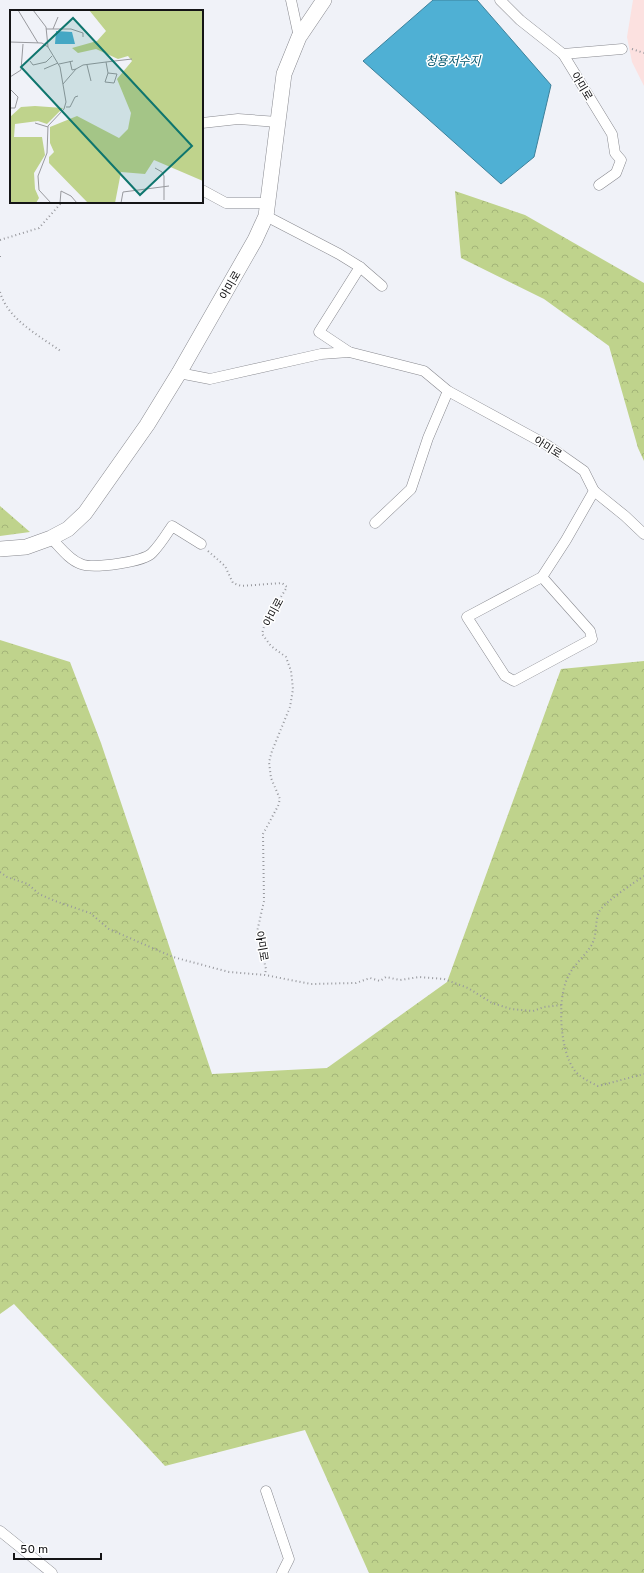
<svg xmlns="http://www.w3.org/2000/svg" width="644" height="1573" viewBox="0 0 644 1573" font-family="Overpass,'Noto Sans KR',sans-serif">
	<defs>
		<pattern id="forest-crowns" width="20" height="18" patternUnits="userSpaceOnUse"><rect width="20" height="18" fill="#bfd38c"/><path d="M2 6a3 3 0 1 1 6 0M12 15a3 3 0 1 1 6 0" fill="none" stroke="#a3b478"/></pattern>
	</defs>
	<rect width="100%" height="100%" fill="#f0f2f8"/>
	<path fill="#fce1e0" d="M 633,0 L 644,0 L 644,86 L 632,62 L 627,37 Z"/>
	<g fill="url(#forest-crowns)">
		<path d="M 455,191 L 525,215 L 644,283 L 644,461 L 638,448 L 609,346 L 544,299 L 461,258 Z"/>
		<path d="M 0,506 L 30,532 L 0,536 Z"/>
		<path d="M 0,640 L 70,662 L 101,743 L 212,1074 L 327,1068 L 447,982 L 561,669 L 644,661 L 644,1573 L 369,1573 L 305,1430 L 165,1466 L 14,1304 L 0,1314 Z"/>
	</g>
	<path fill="#4fb0d4" stroke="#3d819b" d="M 433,0 L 477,0 L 551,85 L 534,157 L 501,184 L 363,61 Z"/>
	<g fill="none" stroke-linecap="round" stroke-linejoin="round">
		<defs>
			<g id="minor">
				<path d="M 291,0 L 299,37"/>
				<path d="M 500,0 L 520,20 L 563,54 L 612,134 L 615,153 L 621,160 L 616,173 L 599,185"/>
				<path d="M 563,54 L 622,49"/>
				<path d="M 202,123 L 238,119 L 278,122"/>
				<path d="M 202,190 L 226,203 L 267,203"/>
				<path d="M 266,216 L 339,254 L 360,267 L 382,286"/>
				<path d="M 349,352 L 319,332 L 360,267"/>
				<path d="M 179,373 L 210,379 L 321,354 L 349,352 L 424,371 L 448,391 L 547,445 L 584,471 L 594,491 L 566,540 L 542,577 L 467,617 L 505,676 L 514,681 L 592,639 L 590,631 L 542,577"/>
				<path d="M 594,491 L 625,516 L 644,534"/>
				<path d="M 375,523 L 411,489 L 428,438 L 448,391"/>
				<path d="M 51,538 C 60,547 69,560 81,564 C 93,569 144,562 152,553 C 160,545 166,535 172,526 L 201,544"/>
				<path d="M 266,1491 L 289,1559 L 282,1573"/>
				<path d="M 0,1531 L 52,1573"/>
			</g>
			<path id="secondary" d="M 0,549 L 26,547 L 51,538 L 68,529 L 85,513 L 147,425 L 179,373 L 255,240 L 266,216 L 284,74 L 299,37 L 324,0"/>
		</defs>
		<use href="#minor" stroke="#88898f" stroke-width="11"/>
		<use href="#secondary" stroke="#88898f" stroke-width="16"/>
		<g stroke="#97989d" stroke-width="2" stroke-dasharray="1 3" stroke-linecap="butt">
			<path d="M 632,49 L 644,53"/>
			<path d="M 0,240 L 39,228 L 62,202"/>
			<path d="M 0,256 L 0,260"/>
			<path d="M 0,292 C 8,320 40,336 62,352"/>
			<path d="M 208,551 L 225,566 L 233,583 L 241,586 L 282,583 L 287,587 L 265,623 L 262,634 L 271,646 L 286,657 L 291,671 L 293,689 L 290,707 L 272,751 L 269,762 L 271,778 L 280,799 L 278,806 L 263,834 L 264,901 L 257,932 L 266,969 L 265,975"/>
			<path d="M 0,872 L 7,877 L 28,884 L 39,894 L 55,901 L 90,913 L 109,929 L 173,957 L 229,972 L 265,975 L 311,984 L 356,983 L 370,978 L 380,981 L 386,977 L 400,980 L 419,977 L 444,979 L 468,988 L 492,1003 L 511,1009 L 533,1011 L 544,1007 L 562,1005"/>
			<path d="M 644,876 C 635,882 603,903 599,912 C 595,921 597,933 593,942 C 588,954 573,964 567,979 C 557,1001 560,1052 575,1071 C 581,1078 590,1082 598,1086 L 644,1074"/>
		</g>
		<use href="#minor" stroke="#fff" stroke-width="10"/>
		<use href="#secondary" stroke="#fff" stroke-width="15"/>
	</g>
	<g text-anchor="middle" stroke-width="3" stroke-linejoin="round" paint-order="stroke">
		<g font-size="11" fill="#141416" stroke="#fff">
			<text transform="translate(582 86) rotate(59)" y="4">아미로</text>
			<text transform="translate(230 285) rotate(-60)" y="4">아미로</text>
			<text transform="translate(548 447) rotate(32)" y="4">아미로</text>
			<text transform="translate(273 612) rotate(-62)" y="4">아미로</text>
			<text transform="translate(262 946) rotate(80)" y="4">아미로</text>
		</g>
		<g font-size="12" font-style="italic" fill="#00566e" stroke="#fff">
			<text x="453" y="65">청용저수지</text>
		</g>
	</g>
	<g transform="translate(10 10)">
		<rect width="193" height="193" fill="#f0f2f8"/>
		<path d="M 79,0 L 193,0 L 193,171 L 144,150 L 135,164 L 111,162 L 105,193 L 78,193 L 39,153 L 39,147 L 44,142 L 40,133 L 40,117 L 67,106 L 109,128 L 118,119 L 121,103 L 107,69 L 122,51 L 118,46 L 108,49 L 86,39 L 68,43 L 62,38 L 87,31 L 96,21 ZM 25,96 L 53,98 L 37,114 L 28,111 L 5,114 L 4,127 L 32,127 L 35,145 L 24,163 L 25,179 L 29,188 L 26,193 L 0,193 L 0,107 L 11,97 Z" fill="#bfd38c"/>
		<path d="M 46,21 L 62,22 L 65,34 L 45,34 Z" fill="#4fb0d4"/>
		<path fill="none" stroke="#98999e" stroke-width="1" d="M 8,0 L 28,33M 23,0 L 36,17 L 38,37 L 50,57 L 56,92 L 54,99 L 38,116 L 37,143 L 28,166 L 29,180 L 41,193M 36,19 L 61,19 L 73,23 L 73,27M 43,19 L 48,7M 0,32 L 32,33 L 38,37M 20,51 L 23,55 L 36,52 L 42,46M 60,51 L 62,60 L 66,59M 96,52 L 122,49M 49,54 L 63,51M 77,55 L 81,71M 34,59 L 48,53M 0,67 L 11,60 L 13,34M 53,74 L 66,59 L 73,55 L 96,52 L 98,63 L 95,72 L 104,73 L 107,64 L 98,63M 0,79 L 8,87 L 5,98 L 0,98M 56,97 L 60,97 L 65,87 L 68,86M 25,113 L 38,117M 145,158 L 152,162 L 154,166 L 154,190M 50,193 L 51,181 L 61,186 L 67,193M 111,193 L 113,182 L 159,176"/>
		<path fill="#0f766e" fill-opacity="0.15" stroke="#0f766e" stroke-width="2" d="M 63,8 L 182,136 L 130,185 L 11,57 Z"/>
		<rect width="193" height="193" fill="none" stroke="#141416" stroke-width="2"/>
	</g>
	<path d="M14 1553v6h87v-6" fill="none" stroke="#141416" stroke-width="2"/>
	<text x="20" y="1553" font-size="12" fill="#141416" stroke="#ffffff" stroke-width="3" paint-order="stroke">50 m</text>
</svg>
